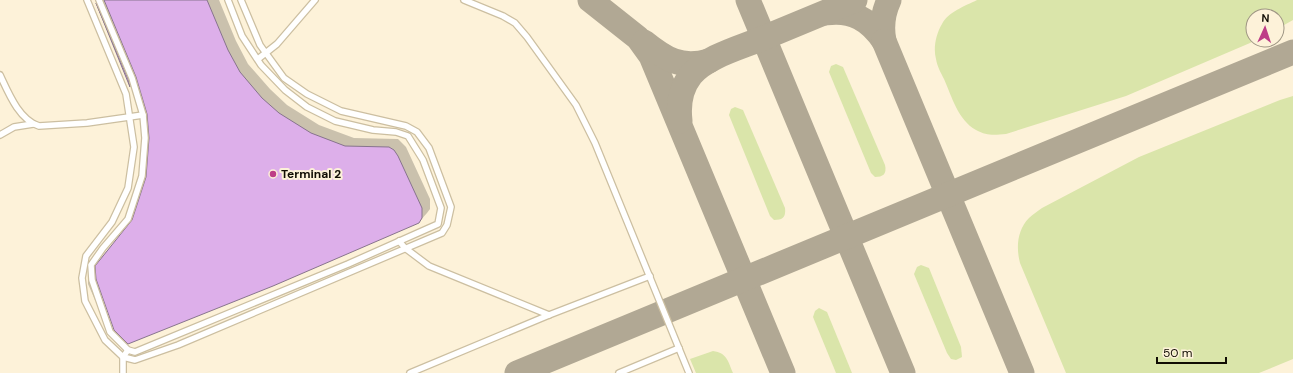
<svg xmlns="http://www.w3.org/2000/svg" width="1293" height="373" viewBox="0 0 1293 373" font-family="'DM Sans',sans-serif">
	<rect width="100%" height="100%" fill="#fdf2d9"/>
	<g fill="#dae5aa">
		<path d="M 977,0 L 1293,0 L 1293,20 L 1277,29 L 1277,16 L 1253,16 L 1253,40 L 1256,40 L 1250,43 L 1126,96 L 1006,134 C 994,135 987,136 976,130 C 958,120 952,97 944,79 C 941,73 937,66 936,59 C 933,48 936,34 942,24 C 948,12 965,6 977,0 Z"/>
		<path d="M 836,64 L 843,67 L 885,165 C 887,174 883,177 875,177 L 871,173 L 829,72 L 831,66 Z"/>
		<path d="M 1293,96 L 1293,359 L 1259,373 L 1066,373 L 1020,263 C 1016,248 1017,230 1029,218 C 1033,214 1038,211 1042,208 L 1139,157 L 1280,100 Z"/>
		<path d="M 735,107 L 743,110 L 785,208 C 786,217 783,220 774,220 L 770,216 L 729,115 L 731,109 Z"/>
		<path d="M 921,265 L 929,268 L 961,347 L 962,357 L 956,360 L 951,359 L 947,353 L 914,274 L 917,267 Z"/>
		<path d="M 819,308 L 827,312 L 852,373 L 836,373 L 813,317 L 815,311 Z"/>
		<path d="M 713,351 C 727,353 728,361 733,373 L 696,373 L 690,359 Z"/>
	</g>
	<path fill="#0003" d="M 100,0 L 219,0 L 236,41 L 248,64 L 270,89 L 287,105 L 319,125 L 354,138 L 398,139 L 406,147 L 430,199 L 430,209 L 427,213 L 419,222 L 102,293 L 95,300 L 88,284 L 88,273 L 133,221 L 147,177 L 150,138 L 148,114 L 138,78 L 131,85 L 97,3 Z"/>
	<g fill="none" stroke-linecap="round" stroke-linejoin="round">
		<g stroke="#b1a894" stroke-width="25">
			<path d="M 590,0 L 638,38 L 651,56 L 783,373"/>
			<path d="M 748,0 L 903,373"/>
			<path d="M 826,13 C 852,9 870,20 884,41 C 881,26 883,13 889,0"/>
			<path d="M 884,41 L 1022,373"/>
			<path d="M 644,42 C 665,59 681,69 709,61"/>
			<path d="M 680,121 C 678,104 680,89 691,75 C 706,57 739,48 761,39 C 792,26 823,13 855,0"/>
			<path d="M 517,373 L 1293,52"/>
		</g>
	</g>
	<g fill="#ddafea" stroke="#87748d">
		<path d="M 104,0 L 207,0 L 228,50 L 240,72 L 262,98 L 279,113 L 311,133 L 345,146 L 389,147 L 394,150 L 398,156 L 422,208 L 422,218 L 419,223 L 273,286 L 128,344 L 114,330 L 96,279 L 95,266 L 132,220 L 146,177 L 149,138 L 147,114 L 136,77 Z"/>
		<path d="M 96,3 L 128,79 L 130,87 Z"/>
	</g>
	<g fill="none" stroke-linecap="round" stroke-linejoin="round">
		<defs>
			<g id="service">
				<path d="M 87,0 L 126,94 L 134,147 L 128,188 L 112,222 L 86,256 L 82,278 L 85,301 L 105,340 L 123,357 L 135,360 L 178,345 L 442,233 L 447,225 L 451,207 L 429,148 L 417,132 L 406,126 L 341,111 L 307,94 L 284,78 L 260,45 L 241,0"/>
				<path d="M 99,0 L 132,78 L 143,115 L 145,138 L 142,176 L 128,219 L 103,248 L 91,265 L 92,280 L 110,332 L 128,350 L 135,352 L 348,264 L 438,224 L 441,208 L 423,160 L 408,136 L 396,132 L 373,130 L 335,121 L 307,107 L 285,90 L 261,65 L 242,36 L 228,0"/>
				<path d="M 464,0 L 503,16 L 515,23 L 527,37 L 576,105 L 595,143 L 689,373"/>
				<path d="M 258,59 L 277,44 L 315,0"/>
				<path d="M 0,75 C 8,92 19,120 39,126 L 87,123 L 143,115"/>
				<path d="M 0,135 L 14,127 L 33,124"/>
				<path d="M 399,241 L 405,248 L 429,266 L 549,315"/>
				<path d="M 123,373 L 123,357 L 128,350"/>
				<path d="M 410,373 L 549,315 L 650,276"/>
				<path d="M 619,373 L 679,348"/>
			</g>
		</defs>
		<use href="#service" stroke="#ccbfa1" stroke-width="8"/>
		<use href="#service" stroke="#fff" stroke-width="5.5"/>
	</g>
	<circle fill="#be3d87" stroke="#fdf2d9" stroke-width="1.5" cx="273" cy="174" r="4"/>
	<g text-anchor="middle" stroke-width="4" stroke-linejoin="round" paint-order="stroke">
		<g font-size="12" font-weight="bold" fill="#110d04" stroke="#fdf2d9" text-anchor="start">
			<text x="281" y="178">Terminal 2</text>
		</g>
	</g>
	<g transform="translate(1265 28) rotate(3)"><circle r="19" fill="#fdf2d9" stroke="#9f9684"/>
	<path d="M0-3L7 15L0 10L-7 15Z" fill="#be3d87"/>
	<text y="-6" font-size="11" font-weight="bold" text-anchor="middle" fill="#110d04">N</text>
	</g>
	<path d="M1157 357v6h69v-6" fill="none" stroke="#110d04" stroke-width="2"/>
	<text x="1163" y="357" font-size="12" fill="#110d04" stroke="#fdf2d9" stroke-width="3" paint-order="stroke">50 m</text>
</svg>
